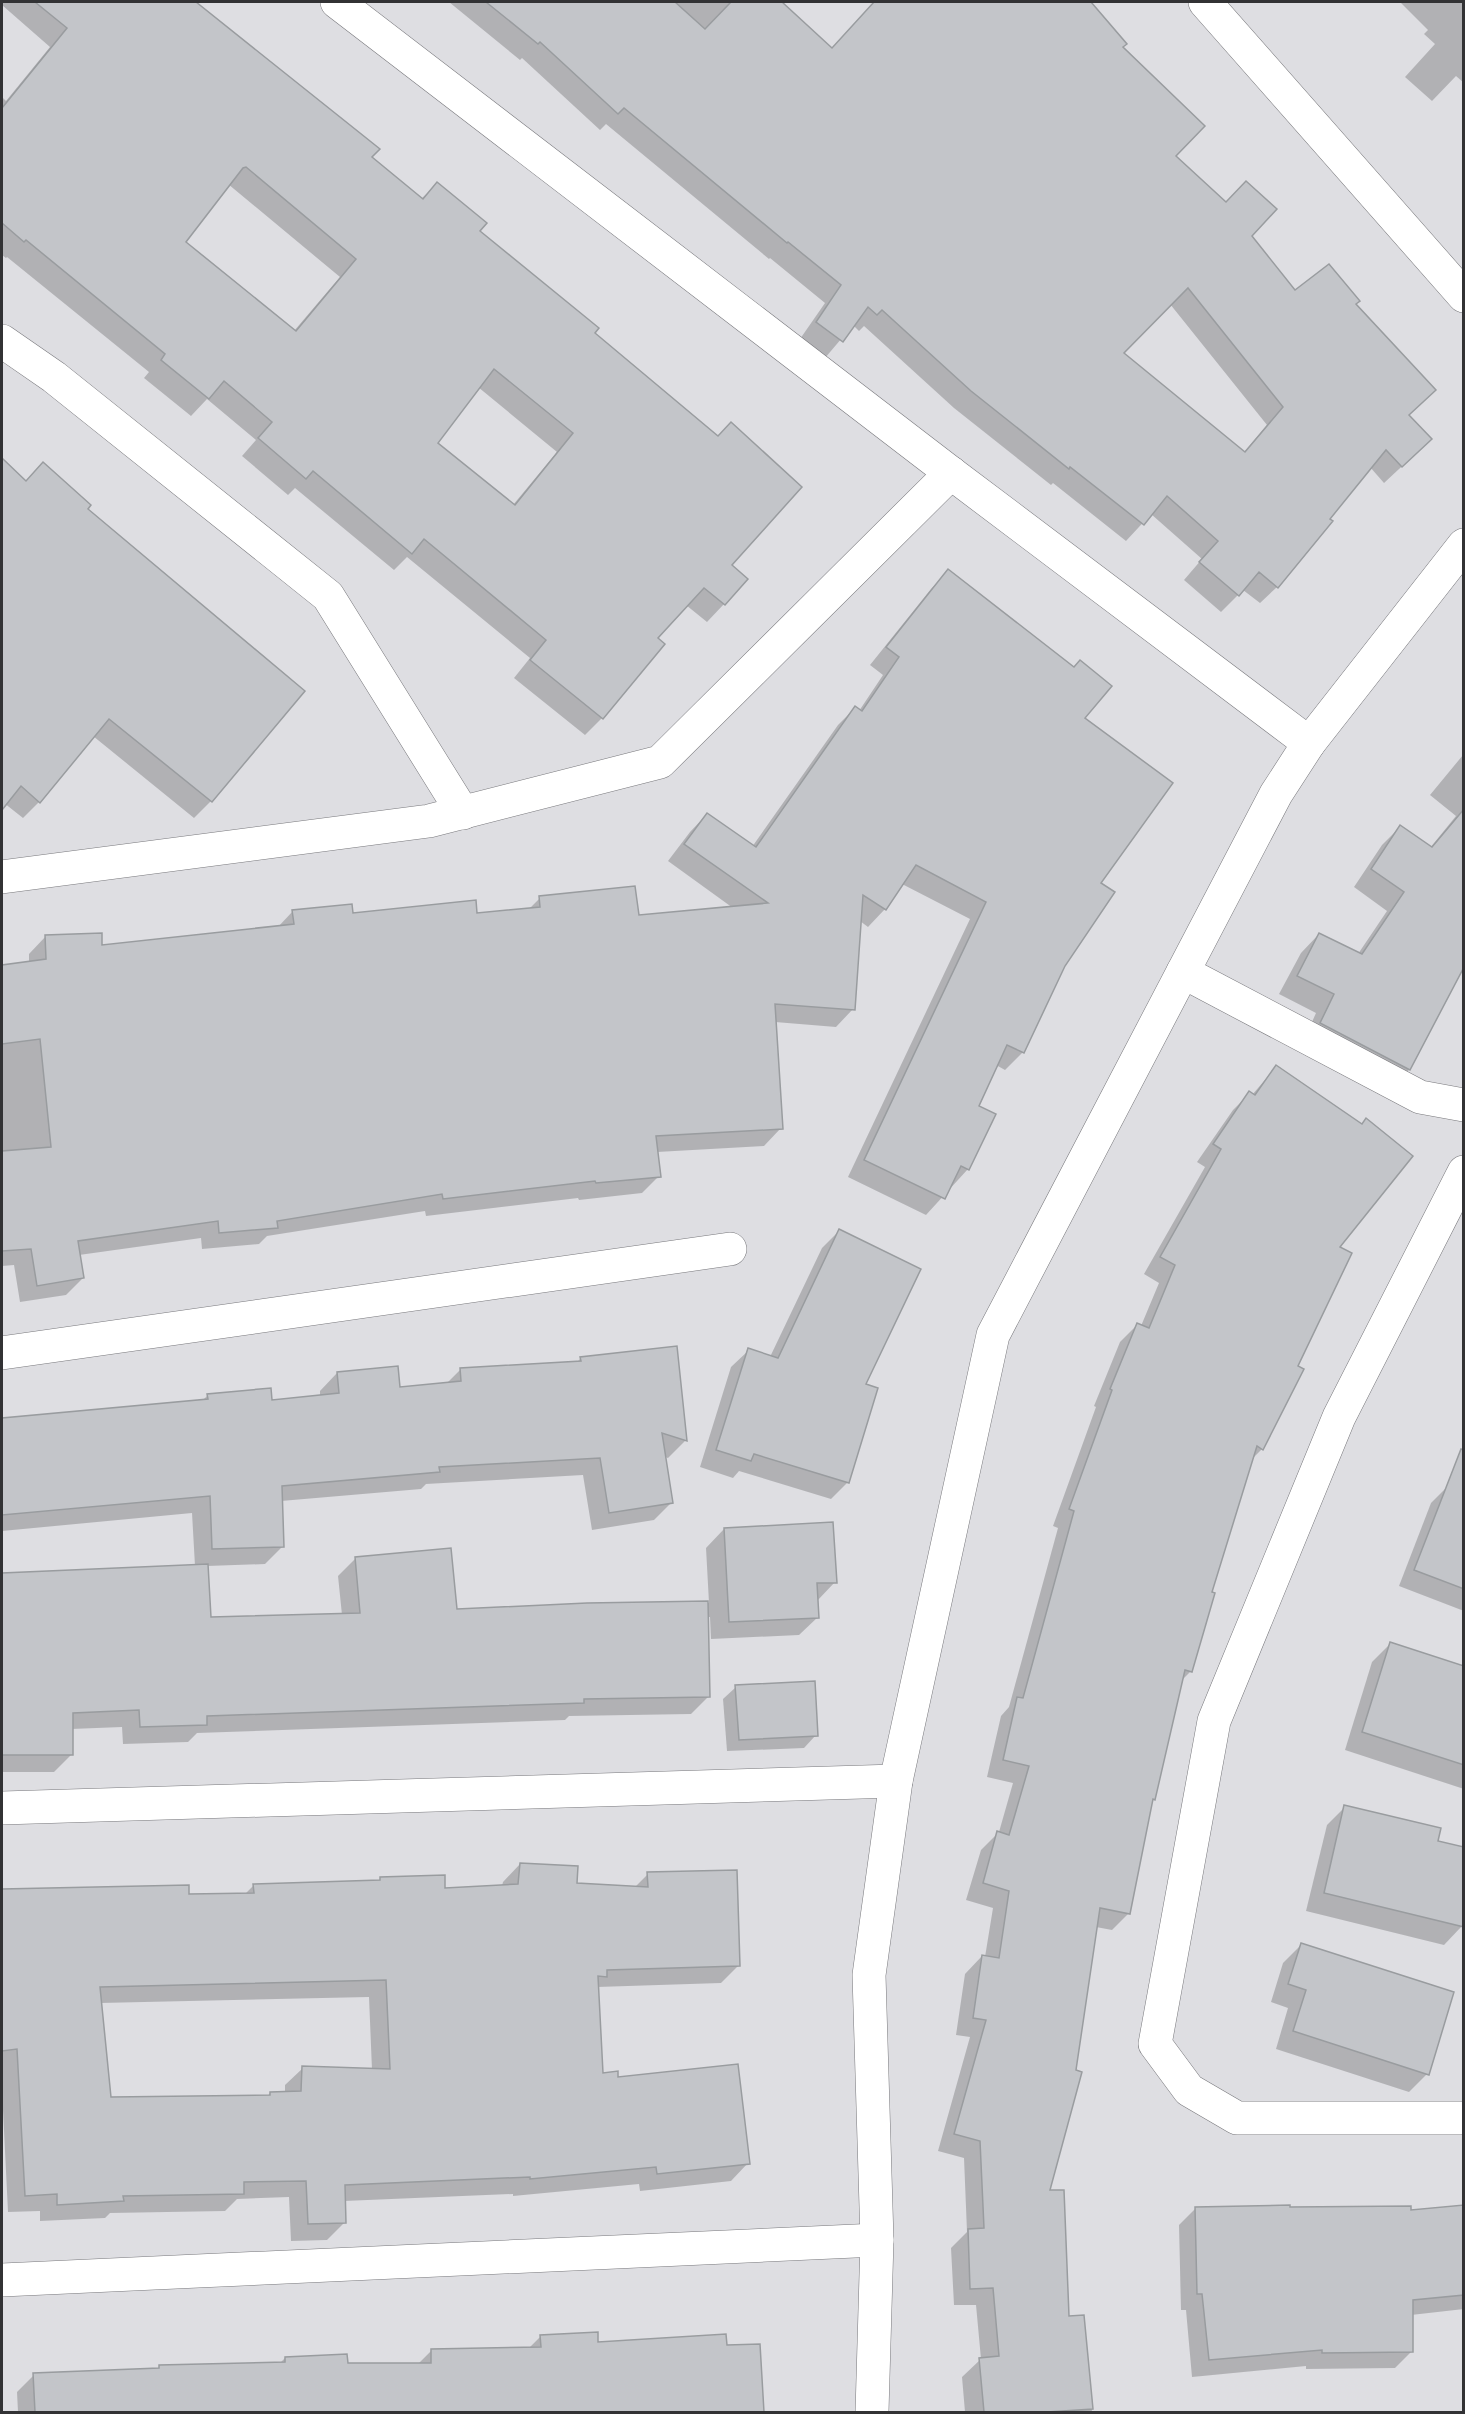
<svg xmlns="http://www.w3.org/2000/svg" width="1465" height="2414" viewBox="0 0 1465 2414" font-family="'Sofia Sans Condensed',sans-serif">
	<rect width="100%" height="100%" fill="#dedee2"/>
	<g fill="#0003" fill-rule="evenodd">
		<path d="M 2,2 L 194,2 L 377,149 L 370,157 L 421,199 L 437,184 L 478,231 L 593,334 L 729,566 L 724,604 L 707,622 L 686,605 L 656,638 L 602,718 L 585,735 L 514,678 L 530,658 L 407,557 L 394,570 L 295,488 L 288,495 L 242,456 L 256,440 L 207,399 L 191,416 L 144,378 L 149,372 L 7,257 L 6,258 L 2,255 L 2,97 L 6,101 L 50,47 L 2,5 ZM 228,184 L 340,277 L 294,331 L 183,242 ZM 478,387 L 557,452 L 513,505 L 436,444 Z"/>
		<path d="M 449,2 L 780,2 L 831,49 L 874,2 L 1089,2 L 1125,44 L 1121,47 L 1174,156 L 1250,236 L 1295,292 L 1354,305 L 1408,416 L 1413,456 L 1384,483 L 1370,467 L 1277,587 L 1260,603 L 1243,590 L 1221,612 L 1184,580 L 1202,559 L 1151,514 L 1126,541 L 1053,483 L 1051,485 L 954,408 L 864,326 L 859,331 L 853,325 L 825,358 L 800,339 L 825,303 L 770,258 L 769,259 L 606,124 L 600,130 L 522,58 L 520,60 ZM 1170,304 L 1267,425 L 1244,452 L 1122,354 Z"/>
		<path d="M 1400,2 L 1464,2 L 1464,83 L 1456,76 L 1432,101 L 1405,77 L 1435,44 L 1424,34 L 1428,30 Z"/>
		<path d="M 2,460 L 25,482 L 85,509 L 303,691 L 211,801 L 194,818 L 93,736 L 39,802 L 23,818 L 4,803 L 2,806 Z"/>
		<path d="M 948,571 L 1083,719 L 1099,883 L 1023,1052 L 1005,1070 L 996,1065 L 977,1106 L 968,1169 L 926,1215 L 848,1177 L 970,919 L 902,884 L 885,909 L 868,927 L 860,921 L 853,1009 L 836,1027 L 775,1022 L 781,1128 L 764,1146 L 657,1152 L 659,1176 L 642,1193 L 579,1200 L 578,1198 L 426,1216 L 425,1211 L 267,1236 L 259,1244 L 202,1249 L 201,1238 L 79,1255 L 83,1278 L 66,1295 L 20,1302 L 14,1265 L 2,1266 L 2,966 L 29,963 L 29,954 L 46,936 L 101,947 L 277,928 L 293,911 L 352,915 L 476,914 L 528,910 L 540,898 L 637,917 L 733,908 L 668,861 L 690,832 L 707,814 L 752,847 L 838,725 L 855,708 L 859,711 L 883,675 L 870,665 L 931,589 Z"/>
		<path d="M 1463,755 L 1464,964 L 1409,1070 L 1390,1088 L 1303,1042 L 1316,1013 L 1279,994 L 1301,953 L 1319,934 L 1358,954 L 1387,911 L 1354,887 L 1382,845 L 1400,827 L 1430,848 L 1456,816 L 1430,795 Z"/>
		<path d="M 1276,1067 L 1337,1248 L 1296,1367 L 1262,1449 L 1252,1459 L 1210,1593 L 1191,1671 L 1181,1681 L 1154,1799 L 1152,1801 L 1129,1913 L 1112,1930 L 1096,1927 L 1048,2192 L 1068,2318 L 1083,2316 L 1092,2412 L 965,2412 L 962,2377 L 981,2359 L 976,2305 L 954,2305 L 951,2248 L 967,2232 L 964,2158 L 938,2151 L 970,2037 L 956,2035 L 965,1974 L 982,1956 L 985,1957 L 993,1908 L 966,1900 L 981,1850 L 999,1832 L 1013,1783 L 987,1777 L 1001,1716 L 1009,1707 L 1058,1528 L 1053,1526 L 1096,1407 L 1094,1406 L 1120,1342 L 1137,1325 L 1141,1326 L 1159,1283 L 1144,1274 L 1205,1167 L 1197,1162 L 1233,1110 L 1250,1093 L 1252,1095 Z"/>
		<path d="M 839,1231 L 864,1385 L 848,1482 L 831,1499 L 739,1471 L 733,1478 L 700,1467 L 731,1367 L 749,1350 L 770,1357 L 822,1248 Z"/>
		<path d="M 581,1358 L 686,1440 L 668,1458 L 665,1457 L 672,1502 L 654,1520 L 592,1530 L 583,1475 L 426,1484 L 421,1489 L 281,1501 L 283,1546 L 265,1564 L 207,1566 L 210,1618 L 342,1615 L 338,1576 L 356,1558 L 456,1611 L 587,1604 L 709,1603 L 706,1548 L 724,1529 L 835,1582 L 817,1601 L 818,1617 L 799,1635 L 711,1639 L 710,1617 L 707,1617 L 708,1697 L 691,1714 L 569,1716 L 565,1720 L 197,1733 L 188,1742 L 123,1744 L 122,1727 L 71,1729 L 71,1755 L 54,1772 L 2,1772 L 2,1574 L 195,1566 L 192,1513 L 2,1531 L 2,1419 L 202,1401 L 208,1395 L 271,1401 L 320,1396 L 320,1391 L 337,1373 L 399,1389 L 446,1384 L 461,1369 L 576,1363 Z"/>
		<path d="M 1447,1487 L 1464,1493 L 1464,1611 L 1399,1586 L 1431,1503 Z"/>
		<path d="M 1391,1643 L 1464,1667 L 1464,1789 L 1345,1750 L 1372,1662 Z"/>
		<path d="M 736,1687 L 816,1735 L 804,1748 L 727,1751 L 723,1699 Z"/>
		<path d="M 1345,1807 L 1462,1926 L 1444,1945 L 1306,1911 L 1327,1825 Z"/>
		<path d="M 520,1864 L 575,1884 L 634,1888 L 648,1874 L 739,1965 L 721,1983 L 597,1987 L 602,2074 L 617,2079 L 748,2163 L 731,2181 L 640,2191 L 639,2184 L 513,2196 L 513,2194 L 344,2201 L 345,2222 L 327,2240 L 291,2241 L 289,2197 L 237,2199 L 225,2211 L 110,2213 L 105,2218 L 40,2221 L 40,2211 L 8,2212 L 2,2090 L 2,1890 L 187,1886 L 188,1896 L 245,1894 L 254,1885 L 377,1882 L 381,1879 L 443,1889 L 502,1886 L 503,1882 ZM 369,1997 L 372,2070 L 303,2068 L 285,2085 L 285,2093 L 270,2093 L 267,2097 L 110,2099 L 100,2003 Z"/>
		<path d="M 1301,1945 L 1427,2074 L 1409,2092 L 1276,2049 L 1288,2008 L 1271,2002 L 1283,1963 Z"/>
		<path d="M 1464,2206 L 1464,2309 L 1411,2315 L 1412,2351 L 1395,2368 L 1306,2369 L 1306,2366 L 1192,2377 L 1186,2310 L 1181,2310 L 1179,2225 L 1196,2208 L 1410,2212 Z"/>
		<path d="M 541,2336 L 597,2343 L 726,2347 L 759,2345 L 763,2412 L 18,2412 L 17,2392 L 34,2375 L 157,2370 L 160,2367 L 280,2363 L 285,2358 L 346,2365 L 418,2364 L 431,2351 L 528,2349 Z"/>
	</g>
	<g fill="#c3c5c9" stroke="#999c9f" stroke-width="1.5" fill-rule="evenodd">
		<path d="M 35,2 L 196,2 L 380,149 L 372,157 L 423,199 L 437,182 L 487,223 L 480,231 L 599,328 L 595,333 L 718,436 L 731,422 L 802,487 L 732,565 L 748,579 L 725,605 L 704,588 L 658,638 L 665,644 L 603,719 L 530,660 L 546,640 L 424,539 L 412,554 L 313,471 L 306,479 L 258,438 L 272,422 L 224,381 L 209,399 L 161,360 L 165,354 L 26,240 L 24,242 L 2,223 L 2,108 L 67,28 ZM 246,167 L 356,259 L 296,331 L 186,242 L 243,168 ZM 494,369 L 573,433 L 515,505 L 438,443 Z"/>
		<path d="M 486,2 L 675,2 L 705,29 L 731,2 L 782,2 L 832,48 L 874,2 L 1091,2 L 1127,44 L 1123,47 L 1205,126 L 1176,156 L 1226,202 L 1246,181 L 1277,209 L 1252,236 L 1295,290 L 1329,264 L 1360,301 L 1356,304 L 1436,390 L 1409,415 L 1432,439 L 1402,467 L 1386,450 L 1330,519 L 1333,521 L 1278,588 L 1259,572 L 1239,596 L 1199,562 L 1218,541 L 1167,496 L 1144,525 L 1070,467 L 1069,469 L 971,391 L 882,310 L 877,315 L 868,307 L 843,342 L 816,322 L 841,285 L 788,242 L 787,243 L 624,108 L 618,114 L 540,42 L 538,44 ZM 1188,288 L 1283,407 L 1245,452 L 1124,353 Z"/>
		<path d="M 2,458 L 26,481 L 43,462 L 91,505 L 88,509 L 305,691 L 212,802 L 109,719 L 40,803 L 21,786 L 2,810 Z"/>
		<path d="M 948,569 L 1074,667 L 1080,660 L 1112,686 L 1085,718 L 1173,783 L 1101,883 L 1115,892 L 1065,966 L 1024,1053 L 1007,1045 L 979,1106 L 996,1114 L 969,1170 L 961,1166 L 945,1199 L 864,1160 L 986,902 L 916,865 L 886,910 L 863,895 L 855,1010 L 775,1004 L 783,1129 L 656,1136 L 661,1177 L 596,1183 L 595,1181 L 443,1199 L 442,1194 L 277,1221 L 278,1228 L 219,1233 L 218,1221 L 78,1241 L 84,1278 L 37,1286 L 31,1249 L 2,1251 L 2,1151 L 51,1147 L 40,1039 L 2,1044 L 2,965 L 46,959 L 45,935 L 102,933 L 102,945 L 294,924 L 292,910 L 352,904 L 353,913 L 476,900 L 477,913 L 540,907 L 539,896 L 635,886 L 639,915 L 768,903 L 684,844 L 707,813 L 756,847 L 855,706 L 862,711 L 899,657 L 886,647 Z"/>
		<path d="M 1464,809 L 1464,967 L 1410,1070 L 1320,1023 L 1334,994 L 1297,976 L 1319,933 L 1362,954 L 1404,892 L 1371,869 L 1400,825 L 1432,847 Z"/>
		<path d="M 1276,1065 L 1362,1124 L 1366,1118 L 1413,1156 L 1340,1247 L 1352,1253 L 1298,1366 L 1304,1369 L 1263,1450 L 1257,1446 L 1212,1592 L 1215,1593 L 1192,1672 L 1185,1670 L 1155,1800 L 1153,1799 L 1130,1914 L 1100,1908 L 1076,2070 L 1082,2072 L 1050,2190 L 1064,2190 L 1069,2316 L 1084,2315 L 1093,2409 L 1047,2412 L 984,2412 L 979,2358 L 999,2356 L 993,2288 L 970,2289 L 968,2229 L 984,2228 L 980,2141 L 954,2134 L 986,2020 L 973,2018 L 982,1955 L 999,1958 L 1009,1891 L 983,1883 L 997,1831 L 1009,1835 L 1029,1766 L 1003,1760 L 1017,1697 L 1023,1698 L 1074,1511 L 1069,1509 L 1112,1390 L 1110,1389 L 1137,1323 L 1149,1328 L 1175,1265 L 1160,1257 L 1221,1149 L 1213,1144 L 1249,1091 L 1255,1095 Z"/>
		<path d="M 839,1229 L 921,1269 L 866,1384 L 878,1388 L 849,1483 L 754,1454 L 751,1461 L 716,1450 L 748,1348 L 778,1358 Z"/>
		<path d="M 677,1346 L 687,1441 L 662,1433 L 673,1503 L 609,1513 L 600,1458 L 439,1467 L 440,1472 L 282,1486 L 284,1547 L 212,1549 L 210,1496 L 2,1515 L 2,1418 L 208,1399 L 207,1394 L 271,1388 L 272,1400 L 339,1393 L 337,1372 L 398,1366 L 400,1387 L 461,1381 L 460,1368 L 581,1361 L 580,1357 Z"/>
		<path d="M 1461,1449 L 1464,1450 L 1464,1589 L 1414,1570 Z"/>
		<path d="M 833,1522 L 837,1583 L 817,1583 L 819,1618 L 729,1622 L 724,1528 Z"/>
		<path d="M 451,1548 L 457,1609 L 587,1603 L 708,1601 L 710,1697 L 584,1699 L 584,1703 L 207,1716 L 207,1725 L 140,1727 L 139,1710 L 73,1713 L 73,1755 L 2,1755 L 2,1573 L 208,1564 L 211,1617 L 360,1613 L 355,1557 Z"/>
		<path d="M 1390,1642 L 1464,1666 L 1464,1765 L 1362,1732 Z"/>
		<path d="M 815,1681 L 818,1736 L 739,1740 L 735,1685 Z"/>
		<path d="M 1344,1805 L 1441,1828 L 1438,1841 L 1464,1847 L 1464,1927 L 1324,1893 Z"/>
		<path d="M 520,1863 L 578,1866 L 577,1883 L 648,1887 L 647,1872 L 737,1870 L 740,1966 L 607,1970 L 607,1977 L 598,1976 L 603,2073 L 618,2071 L 618,2077 L 738,2064 L 750,2164 L 657,2174 L 656,2167 L 530,2179 L 530,2177 L 345,2185 L 346,2223 L 308,2224 L 306,2181 L 244,2182 L 244,2194 L 123,2196 L 124,2201 L 57,2205 L 57,2194 L 25,2196 L 17,2049 L 2,2051 L 2,1889 L 189,1885 L 189,1894 L 254,1893 L 253,1884 L 380,1880 L 380,1877 L 445,1875 L 445,1888 L 518,1884 ZM 386,1980 L 390,2069 L 302,2066 L 301,2091 L 270,2092 L 270,2095 L 111,2097 L 100,1987 Z"/>
		<path d="M 1301,1943 L 1454,1992 L 1429,2075 L 1293,2031 L 1306,1990 L 1288,1984 Z"/>
		<path d="M 1290,2205 L 1290,2207 L 1411,2206 L 1411,2210 L 1464,2205 L 1464,2295 L 1413,2300 L 1413,2352 L 1322,2353 L 1322,2350 L 1209,2360 L 1202,2294 L 1197,2294 L 1195,2207 Z"/>
		<path d="M 598,2332 L 598,2342 L 726,2334 L 727,2345 L 760,2344 L 764,2412 L 35,2412 L 33,2373 L 159,2368 L 159,2365 L 285,2362 L 285,2357 L 347,2354 L 348,2363 L 431,2363 L 431,2349 L 541,2347 L 540,2335 Z"/>
	</g>
	<g fill="none" stroke-linecap="round" stroke-linejoin="round">
		<defs>
			<g id="minor">
				<path d="M 337,2 L 951,473 L 1309,743"/>
				<path d="M 1205,2 L 1464,296"/>
				<path d="M 2,341 L 54,377 L 328,596 L 463,813"/>
				<path d="M 2,877 L 429,821 L 660,762 L 951,473"/>
				<path d="M 1183,972 L 1420,1097 L 1464,1105"/>
				<path d="M 1464,1172 L 1339,1417 L 1214,1721 L 1155,2044 L 1189,2090 L 1237,2118 L 1464,2118"/>
				<path d="M 2,1353 L 730,1249"/>
				<path d="M 2,1808 L 896,1781"/>
				<path d="M 2,2280 L 877,2240"/>
				<path d="M 872,2412 L 877,2240 L 869,1975 L 896,1781 L 993,1335 L 1276,794 L 1309,743 L 1464,545"/>
			</g>
		</defs>
		<use href="#minor" stroke="#78787c" stroke-width="34"/>
		<use href="#minor" stroke="#fff" stroke-width="33"/>
	</g>
	<rect width="1465" height="2414" fill="none" stroke="#323234" stroke-width="6"/>
</svg>
